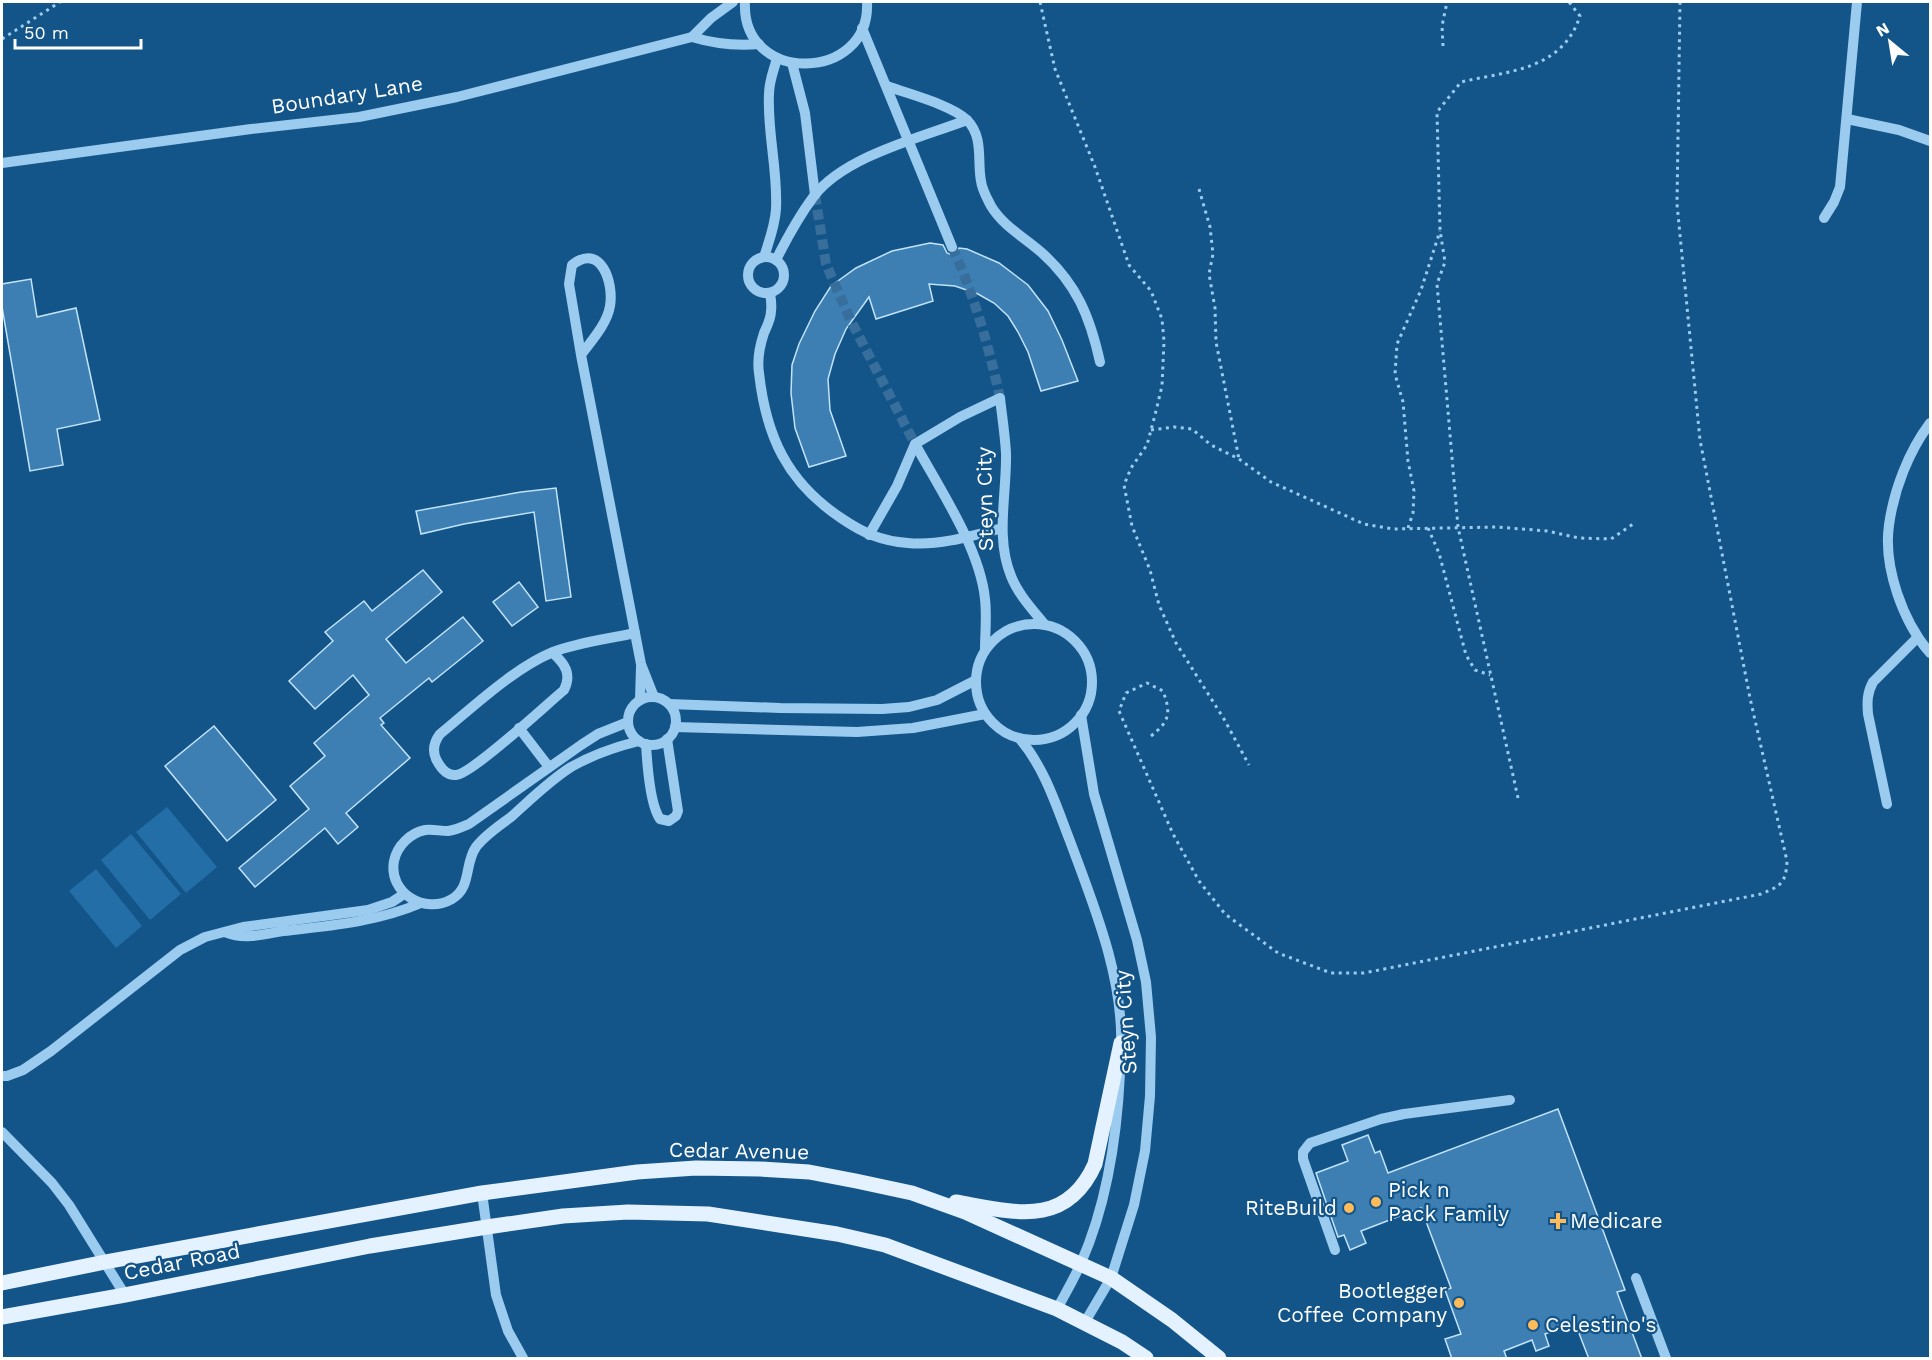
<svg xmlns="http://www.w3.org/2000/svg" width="1932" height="1360" viewBox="0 0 1932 1360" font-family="'Work Sans',sans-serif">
	<rect width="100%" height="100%" fill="#145589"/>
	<g fill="#236ea7">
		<path d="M 167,807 L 217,867 L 186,893 L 136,832 Z"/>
		<path d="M 131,834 L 181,894 L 150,920 L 101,860 Z"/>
		<path d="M 96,869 L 142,926 L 116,948 L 69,891 Z"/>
	</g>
	<g fill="#3d7fb3" stroke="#c1e3fb" stroke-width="1.5">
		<path d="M 930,243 L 943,245 L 947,253 L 950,254 L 955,254 L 959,248 L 967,249 L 999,263 L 1028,285 L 1048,311 L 1062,340 L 1078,381 L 1041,391 L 1028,352 L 1018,332 L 1008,316 L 994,303 L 978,294 L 955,286 L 929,284 L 933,301 L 876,319 L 869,297 L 846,329 L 835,354 L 828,379 L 830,410 L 846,456 L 809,467 L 795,428 L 791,393 L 792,365 L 799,344 L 815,311 L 831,286 L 856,268 L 892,251 Z"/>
		<path d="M 31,279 L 37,317 L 76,308 L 100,420 L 57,429 L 63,465 L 30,471 L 2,307 L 2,284 Z"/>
		<path d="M 556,488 L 571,597 L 546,601 L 534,512 L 464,524 L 421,534 L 416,511 L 521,492 Z"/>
		<path d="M 423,570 L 442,592 L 386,639 L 406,663 L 463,617 L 483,641 L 432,682 L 429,678 L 380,718 L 384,723 L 381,725 L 410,758 L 346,813 L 358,827 L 338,844 L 325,828 L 255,887 L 239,868 L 309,809 L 290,786 L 325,756 L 314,743 L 369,695 L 353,675 L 315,709 L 289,681 L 333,641 L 325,632 L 364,601 L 372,611 Z"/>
		<path d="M 519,582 L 538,607 L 512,626 L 493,602 Z"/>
		<path d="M 214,726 L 276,800 L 227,841 L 165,766 Z"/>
		<path d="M 1558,1109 L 1625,1290 L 1617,1292 L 1642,1359 L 1589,1359 L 1575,1323 L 1545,1334 L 1549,1346 L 1536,1351 L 1532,1340 L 1504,1351 L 1507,1359 L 1452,1359 L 1445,1339 L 1461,1334 L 1445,1290 L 1451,1288 L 1421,1208 L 1361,1231 L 1366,1243 L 1350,1250 L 1344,1235 L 1338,1237 L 1316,1173 L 1348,1161 L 1342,1145 L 1368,1135 L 1375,1153 L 1380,1151 L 1388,1173 Z"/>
	</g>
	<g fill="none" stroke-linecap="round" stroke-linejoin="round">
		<g stroke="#376e9b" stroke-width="10" stroke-dasharray="10 5" stroke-linecap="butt">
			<path d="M 815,195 L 826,264 L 851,321 L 915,444"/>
			<path d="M 952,247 C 974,294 989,347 1000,398"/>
		</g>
		<g stroke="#9bcbef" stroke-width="3" stroke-dasharray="3 4.5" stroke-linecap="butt">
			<path d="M 1040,2 L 1055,69 L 1095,167 L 1129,265 L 1151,291 L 1162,319 L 1164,341 L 1162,386 L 1155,415 L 1147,445 L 1131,468 L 1124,485 L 1132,526 L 1150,570 L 1159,605 L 1176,643 L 1224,719 L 1249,765"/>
			<path d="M 2,39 L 60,2"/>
			<path d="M 1443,46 L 1442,26 L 1447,2"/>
			<path d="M 1199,189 L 1210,227 L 1213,254 L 1209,274 L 1215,308 L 1216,342 L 1239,459"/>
			<path d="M 1151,430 L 1174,427 L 1192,429 L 1211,445 L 1239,459 L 1271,482 L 1364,524 L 1393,529 L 1497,527 L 1547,531 L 1579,538 L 1611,539 L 1636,522"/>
			<path d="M 1408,528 L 1413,513 L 1414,491 L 1408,461 L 1403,402 L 1395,374 L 1397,344 L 1421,290 L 1440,231"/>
			<path d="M 1428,528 L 1439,553 L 1466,655 L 1475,670 L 1490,675"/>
			<path d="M 1151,736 C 1170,721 1171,713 1163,691 L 1147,683 L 1126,693 L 1119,711 L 1173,834 L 1199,881 L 1225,914 L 1278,953 L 1331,973 L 1364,973 L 1761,894 C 1781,886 1786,883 1787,861 L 1750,698 L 1700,440 L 1677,204 L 1680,2"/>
			<path d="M 1518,798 L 1458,527 L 1437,284 L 1445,262 L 1440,230 L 1437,112 L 1461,82 C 1507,71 1562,71 1580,16 L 1569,2"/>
		</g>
		<g stroke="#9bcbef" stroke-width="10">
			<path d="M 745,2 C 741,85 871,83 867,2"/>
			<path d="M 862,28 L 952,247"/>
			<path d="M 692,37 C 715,44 735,46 759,44"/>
			<path d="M 792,63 L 805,113 L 815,195"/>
			<path d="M 887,86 C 908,94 952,105 967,120 C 984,137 977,161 981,181 C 982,190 987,198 991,206 C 1003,226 1024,237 1041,252 C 1077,284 1090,317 1100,362"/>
			<path d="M 1847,119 L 1899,130 L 1930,141"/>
			<path d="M 2,163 L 251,129 L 359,117 L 457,97 L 692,37 L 711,18 L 733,2"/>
			<path d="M 1824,218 L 1834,202 L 1840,187 L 1857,2"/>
			<path d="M 764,257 C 769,241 775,226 776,209 C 778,170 767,132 769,94 C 769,81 774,70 777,58"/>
			<circle cx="766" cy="275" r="18"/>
			<path d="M 776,260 C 787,238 799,216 814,196 C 845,156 920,138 967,120"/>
			<path d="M 770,293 C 771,299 772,305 771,311 C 771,319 767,326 764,333 C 760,345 757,360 759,373 C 766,436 787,482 841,518 C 863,533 881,541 908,543 C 939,546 972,536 1002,528"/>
			<path d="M 581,355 C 592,340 607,324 610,306 C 614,283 601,242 572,265 L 569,284 L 581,355 L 641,664 L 654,697"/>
			<path d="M 1930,423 C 1909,451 1894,489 1889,525 C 1883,567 1903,622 1930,653"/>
			<path d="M 915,444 C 940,489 980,549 985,599 C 987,616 985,634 985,650"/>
			<path d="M 869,535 L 897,486 L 915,444 L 960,417 L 1000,398 C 1002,416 1005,435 1006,453 C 1007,494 995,537 1011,576 C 1018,594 1032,609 1045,625"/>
			<circle cx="1034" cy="682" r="58"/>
			<path d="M 553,653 C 565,664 572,674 564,690 C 547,704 472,774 456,775 C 447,776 440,767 436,759 C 432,750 434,742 440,734 C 473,707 514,668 553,652 C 579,642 608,639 635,633"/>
			<circle cx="652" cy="721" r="24"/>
			<path d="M 640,700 L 641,667"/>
			<path d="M 669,704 L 780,708 L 882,709 L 909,707 L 937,700 L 976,680"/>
			<path d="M 1081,715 L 1094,794 L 1137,940 L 1146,982 L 1151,1037 L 1150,1096 L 1145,1151 L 1134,1205 L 1111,1278 L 1085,1322"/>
			<path d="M 628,722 L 598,734 L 581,745 L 469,824 C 462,827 456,830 448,831 C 440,831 433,829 425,830 C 410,833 397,846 394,861 C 388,893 425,915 452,899 C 472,887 464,864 476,847 C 485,835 499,826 511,817 C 530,800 549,781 571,767 C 592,755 615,747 639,741"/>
			<path d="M 675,727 L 857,732 L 913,728 L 985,714"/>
			<path d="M 519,728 L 549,767"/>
			<path d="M 1020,739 C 1045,769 1056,805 1070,841 C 1094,906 1124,978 1121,1049"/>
			<path d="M 646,744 C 647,762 650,805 660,819 L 669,821 L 676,816 L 678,811 L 667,739"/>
			<path d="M 1887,804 L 1868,714 C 1867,702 1867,693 1873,682 L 1917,638"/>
			<path d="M 227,933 C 244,940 266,934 283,931 C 329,926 377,922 421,903"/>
			<path d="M 2,1076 L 7,1076 L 23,1070 L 51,1051 L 180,950 L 205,937 L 243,927 L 368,910 L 392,902 L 404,894"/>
			<path d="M 2,1132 L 52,1183 L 69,1205 L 125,1295"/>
			<path d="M 482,1193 L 496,1295 L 508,1331 L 523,1358"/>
			<path d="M 1335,1250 L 1303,1159 L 1303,1152 L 1310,1143 L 1381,1119 L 1404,1114 L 1510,1100"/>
			<path d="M 1636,1278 L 1666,1358"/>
			<path d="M 1057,1309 C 1065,1294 1074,1279 1081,1263 C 1107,1204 1117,1137 1120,1073"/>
		</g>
		<g stroke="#e4f2ff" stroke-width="15">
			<path d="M 956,1202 C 1013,1212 1066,1229 1095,1164 L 1121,1043"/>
			<path d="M 2,1283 L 105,1262 L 482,1193 L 637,1172 L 696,1168 L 760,1169 L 809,1172 L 856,1181 L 912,1193 L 965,1212 L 1111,1278 L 1172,1320 L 1219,1358"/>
			<path d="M 2,1317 L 125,1295 L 370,1246 L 487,1227 L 563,1216 L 628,1212 L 708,1214 L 837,1234 L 885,1245 L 1057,1309 L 1122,1342 L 1146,1358"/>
		</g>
	</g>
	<g fill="#ffbb5a" stroke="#145589" stroke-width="2">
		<circle cx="1376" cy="1202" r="6"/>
		<circle cx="1349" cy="1208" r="6"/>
		<path d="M1555 1212h6v6h6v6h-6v6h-6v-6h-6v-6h6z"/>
		<circle cx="1459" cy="1303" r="6"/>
		<circle cx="1533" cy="1325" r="6"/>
	</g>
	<g text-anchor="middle" stroke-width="4.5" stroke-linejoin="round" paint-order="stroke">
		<g font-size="21" fill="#fff" stroke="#145589">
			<text transform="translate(347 95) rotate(-9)" y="7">Boundary Lane</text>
			<text transform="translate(985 499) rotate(-91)" y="7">Steyn City</text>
			<text transform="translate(1126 1022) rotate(-94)" y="7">Steyn City</text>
			<text transform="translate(739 1151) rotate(1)" y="7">Cedar Avenue</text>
			<text transform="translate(182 1262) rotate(-11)" y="7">Cedar Road</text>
		</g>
		<g font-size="21" fill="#fff" stroke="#145589" text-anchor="start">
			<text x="1388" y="1197">Pick n<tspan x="1388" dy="24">Pack Family</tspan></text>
			<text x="1337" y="1215" text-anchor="end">RiteBuild</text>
			<text x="1570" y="1228">Medicare</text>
			<text x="1447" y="1298" text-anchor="end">Bootlegger<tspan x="1447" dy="24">Coffee Company</tspan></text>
			<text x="1545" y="1332">Celestino's</text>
		</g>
	</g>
	<rect width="1932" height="1360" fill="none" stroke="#ffffff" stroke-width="6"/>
	<g transform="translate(1890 42) rotate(330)" stroke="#145589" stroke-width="4.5" paint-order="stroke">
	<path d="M0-4.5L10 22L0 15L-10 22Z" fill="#ffffff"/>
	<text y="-9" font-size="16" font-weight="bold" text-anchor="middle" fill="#ffffff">N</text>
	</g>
	<path d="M15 39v9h126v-9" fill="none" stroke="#ffffff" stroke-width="3"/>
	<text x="24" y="39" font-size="18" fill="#ffffff" stroke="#145589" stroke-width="4.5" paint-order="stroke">50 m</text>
</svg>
